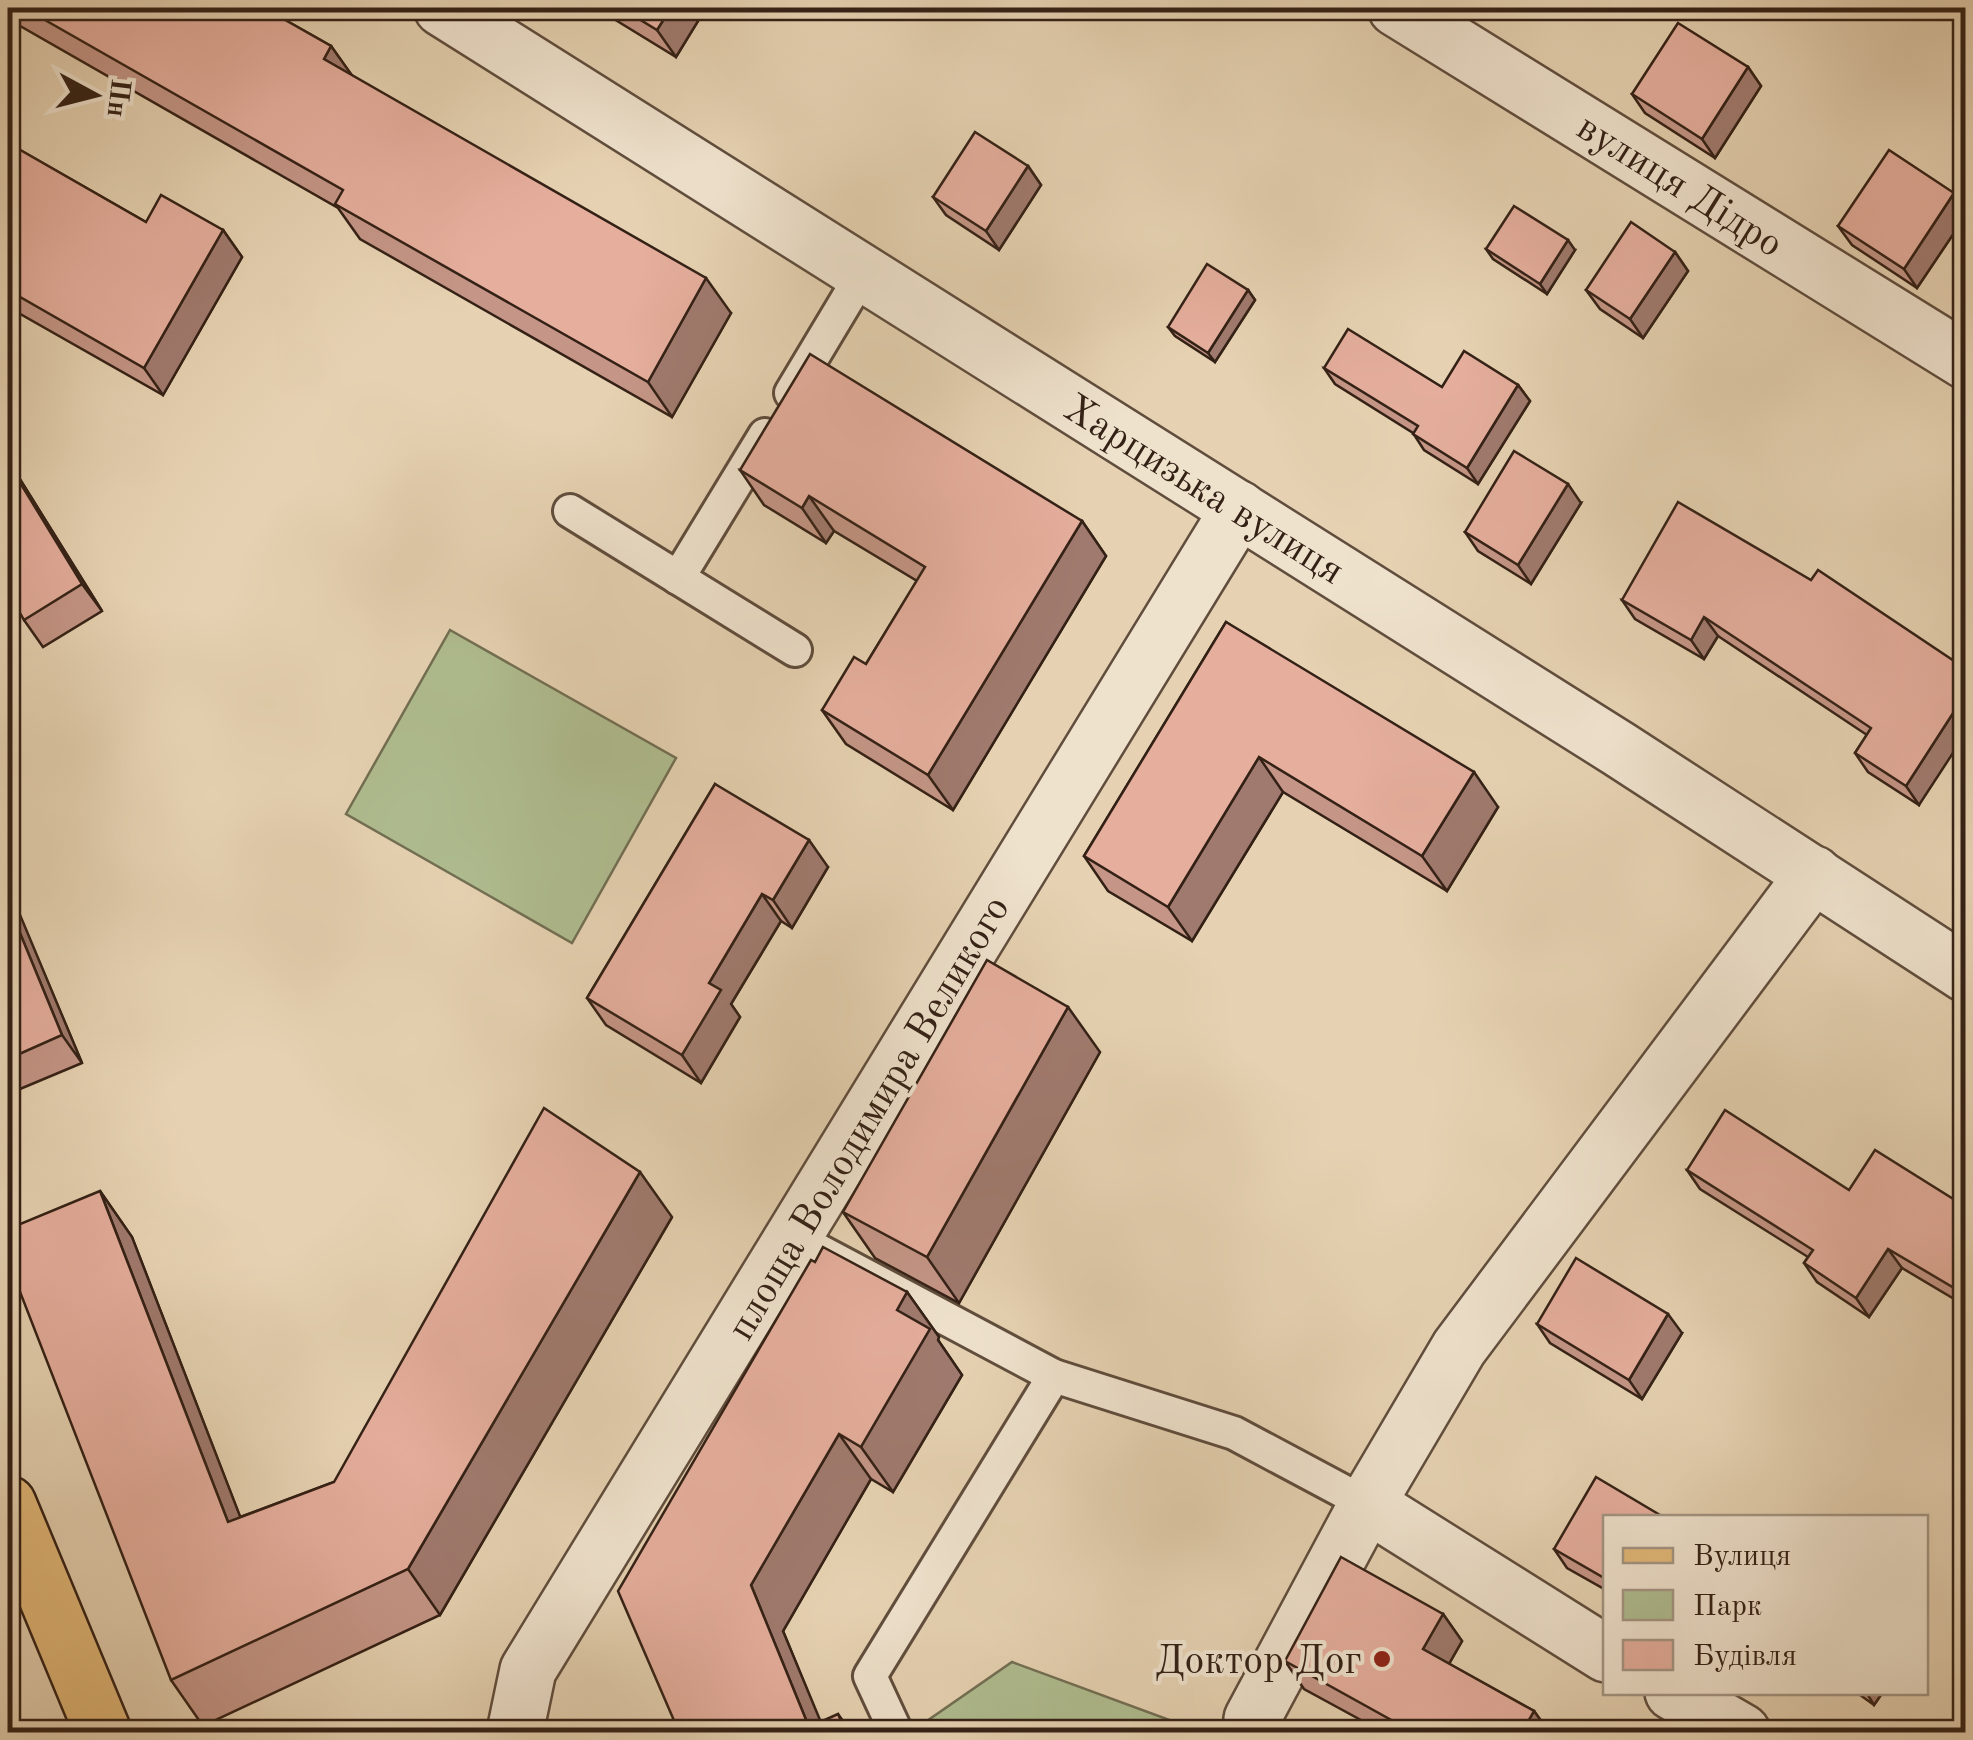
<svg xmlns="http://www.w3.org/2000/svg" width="1973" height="1740" viewBox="0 0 1973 1740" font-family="'Old Standard TT',serif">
	<rect width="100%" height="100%" fill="#e6d2b2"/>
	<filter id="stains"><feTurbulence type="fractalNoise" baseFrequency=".002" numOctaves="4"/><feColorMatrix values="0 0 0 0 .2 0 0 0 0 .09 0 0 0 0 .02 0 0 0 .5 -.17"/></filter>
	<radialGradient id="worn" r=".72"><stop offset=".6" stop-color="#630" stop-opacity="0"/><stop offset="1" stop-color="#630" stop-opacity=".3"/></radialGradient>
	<g fill="#afbd90" stroke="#726f53" stroke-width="2.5">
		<path d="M 450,630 L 676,758 L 572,943 L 346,814 Z"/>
		<path d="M 1012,1662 L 1202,1732 L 928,1732 L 924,1723 Z"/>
	</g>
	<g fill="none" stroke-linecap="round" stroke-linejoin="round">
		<defs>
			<g id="service">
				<path d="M 791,393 L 863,273"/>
				<path d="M 570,511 L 795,650"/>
				<path d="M 678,578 L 765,435"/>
				<path d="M 793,1237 L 1054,1376 L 1234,1433 L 1367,1504"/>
				<path d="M 896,1732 L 870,1676 L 1054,1376"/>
			</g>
			<g id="minor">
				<path d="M 442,8 L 1619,749 L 1966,974"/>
				<path d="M 1396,8 L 1966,361"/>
				<path d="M 1367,1504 L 1606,1654"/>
				<path d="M 1673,1692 L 1742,1732"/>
				<path d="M 1252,1719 L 1367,1504 L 1459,1348 L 1814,874"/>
				<path d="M 515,1732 L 528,1670 L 1239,509"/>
			</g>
			<path id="primary" d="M 8,1504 L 103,1732"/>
		</defs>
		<use href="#service" stroke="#604d3d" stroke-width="38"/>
		<use href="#minor" stroke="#604d3d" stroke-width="60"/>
		<use href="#primary" stroke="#342116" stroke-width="60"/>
		<use href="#service" stroke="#efe2cd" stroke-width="32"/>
		<use href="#minor" stroke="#efe2cd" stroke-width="55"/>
		<use href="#primary" stroke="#e3b979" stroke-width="55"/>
	</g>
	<g fill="#c59687" stroke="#342116" stroke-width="2.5">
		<path d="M 8,8 L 264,8 L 331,46 L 352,76 L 731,313 L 672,417 L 360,239 L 338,208 L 8,19 Z"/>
		<path d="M 596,8 L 706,8 L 676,57 Z"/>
		<path d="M 1748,67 L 1761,86 L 1715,158 L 1645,113 L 1632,94 Z"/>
		<path d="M 8,143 L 146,222 L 223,230 L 242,257 L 163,395 L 8,307 Z"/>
		<path d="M 1028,166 L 1041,185 L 999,250 L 946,215 L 933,197 Z"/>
		<path d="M 1954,193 L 1966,209 L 1966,215 L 1917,288 L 1852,245 L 1838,226 Z"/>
		<path d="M 1486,249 L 1575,250 L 1547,294 L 1493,259 Z"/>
		<path d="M 1675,252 L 1688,271 L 1643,338 L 1600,309 L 1586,290 Z"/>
		<path d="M 1248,290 L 1255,300 L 1215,362 L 1175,336 L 1168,327 Z"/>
		<path d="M 1324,368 L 1442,387 L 1518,385 L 1530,401 L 1478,484 L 1424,450 L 1413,433 L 1335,384 Z"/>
		<path d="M 8,460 L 102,611 L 43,647 L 24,620 Z"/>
		<path d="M 740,470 L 1082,521 L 1106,556 L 953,810 L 846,744 L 822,710 L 866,664 L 917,581 L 834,531 L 826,543 L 764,505 Z"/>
		<path d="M 1581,503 L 1531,584 L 1478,551 L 1465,532 Z"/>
		<path d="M 1622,600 L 1966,669 L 1919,805 L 1868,772 L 1855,753 L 1867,735 L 1718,636 L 1704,659 L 1635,619 Z"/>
		<path d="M 1226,622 L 1498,807 L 1447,891 L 1283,792 L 1192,941 L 1108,891 L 1084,856 Z"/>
		<path d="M 715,784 L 828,867 L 792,928 L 781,921 L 731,1004 L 740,1017 L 701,1083 L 606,1025 L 587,998 Z"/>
		<path d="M 8,888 L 82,1063 L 8,1094 Z"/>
		<path d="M 1100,1052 L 959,1303 L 875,1258 L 843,1212 Z"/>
		<path d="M 1687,1170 L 1849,1190 L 1966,1207 L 1966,1306 L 1902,1268 L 1869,1317 L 1817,1282 L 1804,1263 L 1808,1257 L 1700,1189 Z"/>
		<path d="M 100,1191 L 132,1237 L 240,1517 L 334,1482 L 672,1217 L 440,1615 L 203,1726 L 171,1680 Z"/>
		<path d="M 907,1292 L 939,1337 L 938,1340 L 962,1375 L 893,1492 L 871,1479 L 783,1631 L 820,1722 L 851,1732 L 679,1732 Z"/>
		<path d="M 1537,1324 L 1682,1333 L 1642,1399 L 1550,1343 Z"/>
		<path d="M 1606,1518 L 1606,1590 L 1567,1568 L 1554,1549 Z"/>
		<path d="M 1443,1614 L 1462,1641 L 1449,1664 L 1534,1711 L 1549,1732 L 1383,1732 L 1304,1689 L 1285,1661 Z"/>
		<path d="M 1856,1692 L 1883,1692 L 1874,1705 Z"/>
	</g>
	<g fill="#a07a6e" stroke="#342116" stroke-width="2.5">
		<path d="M 671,8 L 706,8 L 676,57 L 657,30 Z"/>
		<path d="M 331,46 L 356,81 L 324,59 Z"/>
		<path d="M 1748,67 L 1761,86 L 1715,158 L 1702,139 Z"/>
		<path d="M 1028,166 L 1041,185 L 999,250 L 986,231 Z"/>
		<path d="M 1954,193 L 1966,209 L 1966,215 L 1917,288 L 1904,269 Z"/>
		<path d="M 223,230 L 242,257 L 163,395 L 144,368 Z"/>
		<path d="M 1568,240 L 1575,250 L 1547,294 L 1540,284 Z"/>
		<path d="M 1675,252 L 1688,271 L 1643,338 L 1630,319 Z"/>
		<path d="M 706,278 L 731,313 L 672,417 L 648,382 Z"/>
		<path d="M 1248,290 L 1255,300 L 1215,362 L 1208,353 Z"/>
		<path d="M 1518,385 L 1530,401 L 1478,484 L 1467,468 Z"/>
		<path d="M 8,460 L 102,611 L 82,584 L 8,463 Z"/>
		<path d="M 1568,484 L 1581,503 L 1531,584 L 1518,565 Z"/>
		<path d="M 809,496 L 834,531 L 826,543 L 802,508 Z"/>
		<path d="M 1082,521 L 1106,556 L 953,810 L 928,775 Z"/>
		<path d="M 1704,617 L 1718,636 L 1704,659 L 1691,640 Z"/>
		<path d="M 1966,693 L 1966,733 L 1919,805 L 1906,786 Z"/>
		<path d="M 1259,757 L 1283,792 L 1192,941 L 1168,907 Z"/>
		<path d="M 1474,772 L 1498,807 L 1447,891 L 1422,856 Z"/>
		<path d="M 809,840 L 828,867 L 792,928 L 773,900 Z"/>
		<path d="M 8,888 L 10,891 L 82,1063 L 62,1035 L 8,904 Z"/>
		<path d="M 762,894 L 781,921 L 731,1004 L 740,1017 L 701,1083 L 682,1055 L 709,983 Z"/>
		<path d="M 1068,1007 L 1100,1052 L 959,1303 L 927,1257 Z"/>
		<path d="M 640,1172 L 672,1217 L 440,1615 L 408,1569 Z"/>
		<path d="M 100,1191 L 132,1237 L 260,1568 L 228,1522 Z"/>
		<path d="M 1888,1249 L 1902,1268 L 1869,1317 L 1856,1298 Z"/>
		<path d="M 907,1292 L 939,1337 L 938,1340 L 962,1375 L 893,1492 L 861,1447 L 897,1310 Z"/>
		<path d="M 1668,1314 L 1682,1333 L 1642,1399 L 1629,1380 Z"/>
		<path d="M 839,1434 L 871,1479 L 783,1631 L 825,1732 L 809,1727 L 751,1585 Z"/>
		<path d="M 1443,1614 L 1462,1641 L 1442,1676 L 1423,1649 Z"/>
		<path d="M 1866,1692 L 1883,1692 L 1874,1705 Z"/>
		<path d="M 1534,1711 L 1549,1732 L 1522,1732 Z"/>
		<path d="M 838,1714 L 851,1732 L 846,1732 Z"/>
	</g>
	<g fill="#e5ae9d" stroke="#342116" stroke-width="2.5">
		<path d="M 24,8 L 264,8 L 331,46 L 324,59 L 706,278 L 648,382 L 335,204 L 343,190 Z"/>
		<path d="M 621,8 L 671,8 L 657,30 Z"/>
		<path d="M 1678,23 L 1748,67 L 1702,139 L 1632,94 Z"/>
		<path d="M 975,132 L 1028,166 L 986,231 L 933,197 Z"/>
		<path d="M 8,143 L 146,222 L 161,195 L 223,230 L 144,368 L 8,290 Z"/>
		<path d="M 1889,150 L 1954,193 L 1904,269 L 1838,226 Z"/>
		<path d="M 1514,206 L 1568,240 L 1540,284 L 1486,249 Z"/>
		<path d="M 1631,222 L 1675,252 L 1630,319 L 1586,290 Z"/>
		<path d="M 1207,264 L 1248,290 L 1208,353 L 1168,327 Z"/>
		<path d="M 1348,329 L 1442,387 L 1464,351 L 1518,385 L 1467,468 L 1413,434 L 1418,426 L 1324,368 Z"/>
		<path d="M 810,354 L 1082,521 L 928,775 L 822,710 L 854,657 L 866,664 L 925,567 L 809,496 L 802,508 L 740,470 Z"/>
		<path d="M 1514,451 L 1568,484 L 1518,565 L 1465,532 Z"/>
		<path d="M 8,463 L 82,584 L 24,620 L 8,592 Z"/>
		<path d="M 1678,502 L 1811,580 L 1818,570 L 1966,669 L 1966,693 L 1906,786 L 1855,753 L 1871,728 L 1704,617 L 1691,640 L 1622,600 Z"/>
		<path d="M 1226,622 L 1474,772 L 1422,856 L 1259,757 L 1168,907 L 1084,856 Z"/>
		<path d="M 715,784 L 809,840 L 773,900 L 762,894 L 709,983 L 721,990 L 682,1055 L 587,998 Z"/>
		<path d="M 8,904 L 62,1035 L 8,1059 Z"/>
		<path d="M 987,960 L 1068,1007 L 927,1257 L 843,1212 Z"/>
		<path d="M 544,1108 L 640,1172 L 408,1569 L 171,1680 L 8,1261 L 8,1229 L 100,1191 L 228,1522 L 334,1482 Z"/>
		<path d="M 1725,1110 L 1849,1190 L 1875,1150 L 1966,1207 L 1966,1295 L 1888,1249 L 1856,1298 L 1804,1263 L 1813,1250 L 1687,1170 Z"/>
		<path d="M 823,1247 L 907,1292 L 897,1310 L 930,1329 L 861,1447 L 839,1434 L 751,1585 L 809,1727 L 838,1714 L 846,1732 L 679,1732 L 618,1591 L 811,1260 L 815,1262 Z"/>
		<path d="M 1576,1258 L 1668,1314 L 1629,1380 L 1537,1324 Z"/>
		<path d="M 1596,1477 L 1665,1518 L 1606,1518 L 1606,1579 L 1554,1549 Z"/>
		<path d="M 1341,1557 L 1443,1614 L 1423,1649 L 1534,1711 L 1522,1732 L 1413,1732 L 1285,1661 Z"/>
	</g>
	<circle fill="#8f2418" stroke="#efe2cd" stroke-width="4" cx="1382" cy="1659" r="10"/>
	<g text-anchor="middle" stroke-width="8" stroke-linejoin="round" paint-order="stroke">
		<g font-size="40" fill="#342116" stroke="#efe2cd">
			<text transform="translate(1681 184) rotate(32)" y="14">вулиця Дідро</text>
			<text transform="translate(1205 488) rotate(32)" y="14">Харцизька вулиця</text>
			<text transform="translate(867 1117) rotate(-59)" y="14">площа Володимира Великого</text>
		</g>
		<g font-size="40" fill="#342116" stroke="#efe2cd" text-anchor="end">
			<text x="1362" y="1673">Доктор Дог</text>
		</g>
	</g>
	<rect width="1973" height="1740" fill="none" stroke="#e6d2b2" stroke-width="40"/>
	<rect x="10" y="10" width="1953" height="1720" fill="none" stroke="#342116" stroke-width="5"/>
	<rect x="20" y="20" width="1933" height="1700" fill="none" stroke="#342116" stroke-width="2.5"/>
	<rect x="1603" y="1515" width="325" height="180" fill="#efe2cd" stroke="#a49584" stroke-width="2.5"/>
	<rect x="1623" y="1548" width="50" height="15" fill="#e3b979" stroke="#a49584" stroke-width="2.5"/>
	<text x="1693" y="1565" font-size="30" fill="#342116">Вулиця</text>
	<rect x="1623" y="1590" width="50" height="30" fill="#afbd90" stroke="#a49584" stroke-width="2.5"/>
	<text x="1693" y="1615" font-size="30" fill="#342116">Парк</text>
	<rect x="1623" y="1640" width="50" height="30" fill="#e5ae9d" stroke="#a49584" stroke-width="2.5"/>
	<text x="1693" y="1665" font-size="30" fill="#342116">Будівля</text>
	<g transform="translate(95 95) rotate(97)" stroke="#efe2cd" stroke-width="8" paint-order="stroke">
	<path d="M0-8L18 38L0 25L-18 38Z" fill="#342116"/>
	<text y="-15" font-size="28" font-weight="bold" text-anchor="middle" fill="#342116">Пн</text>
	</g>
	<rect width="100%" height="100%" filter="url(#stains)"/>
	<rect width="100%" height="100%" fill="url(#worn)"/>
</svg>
